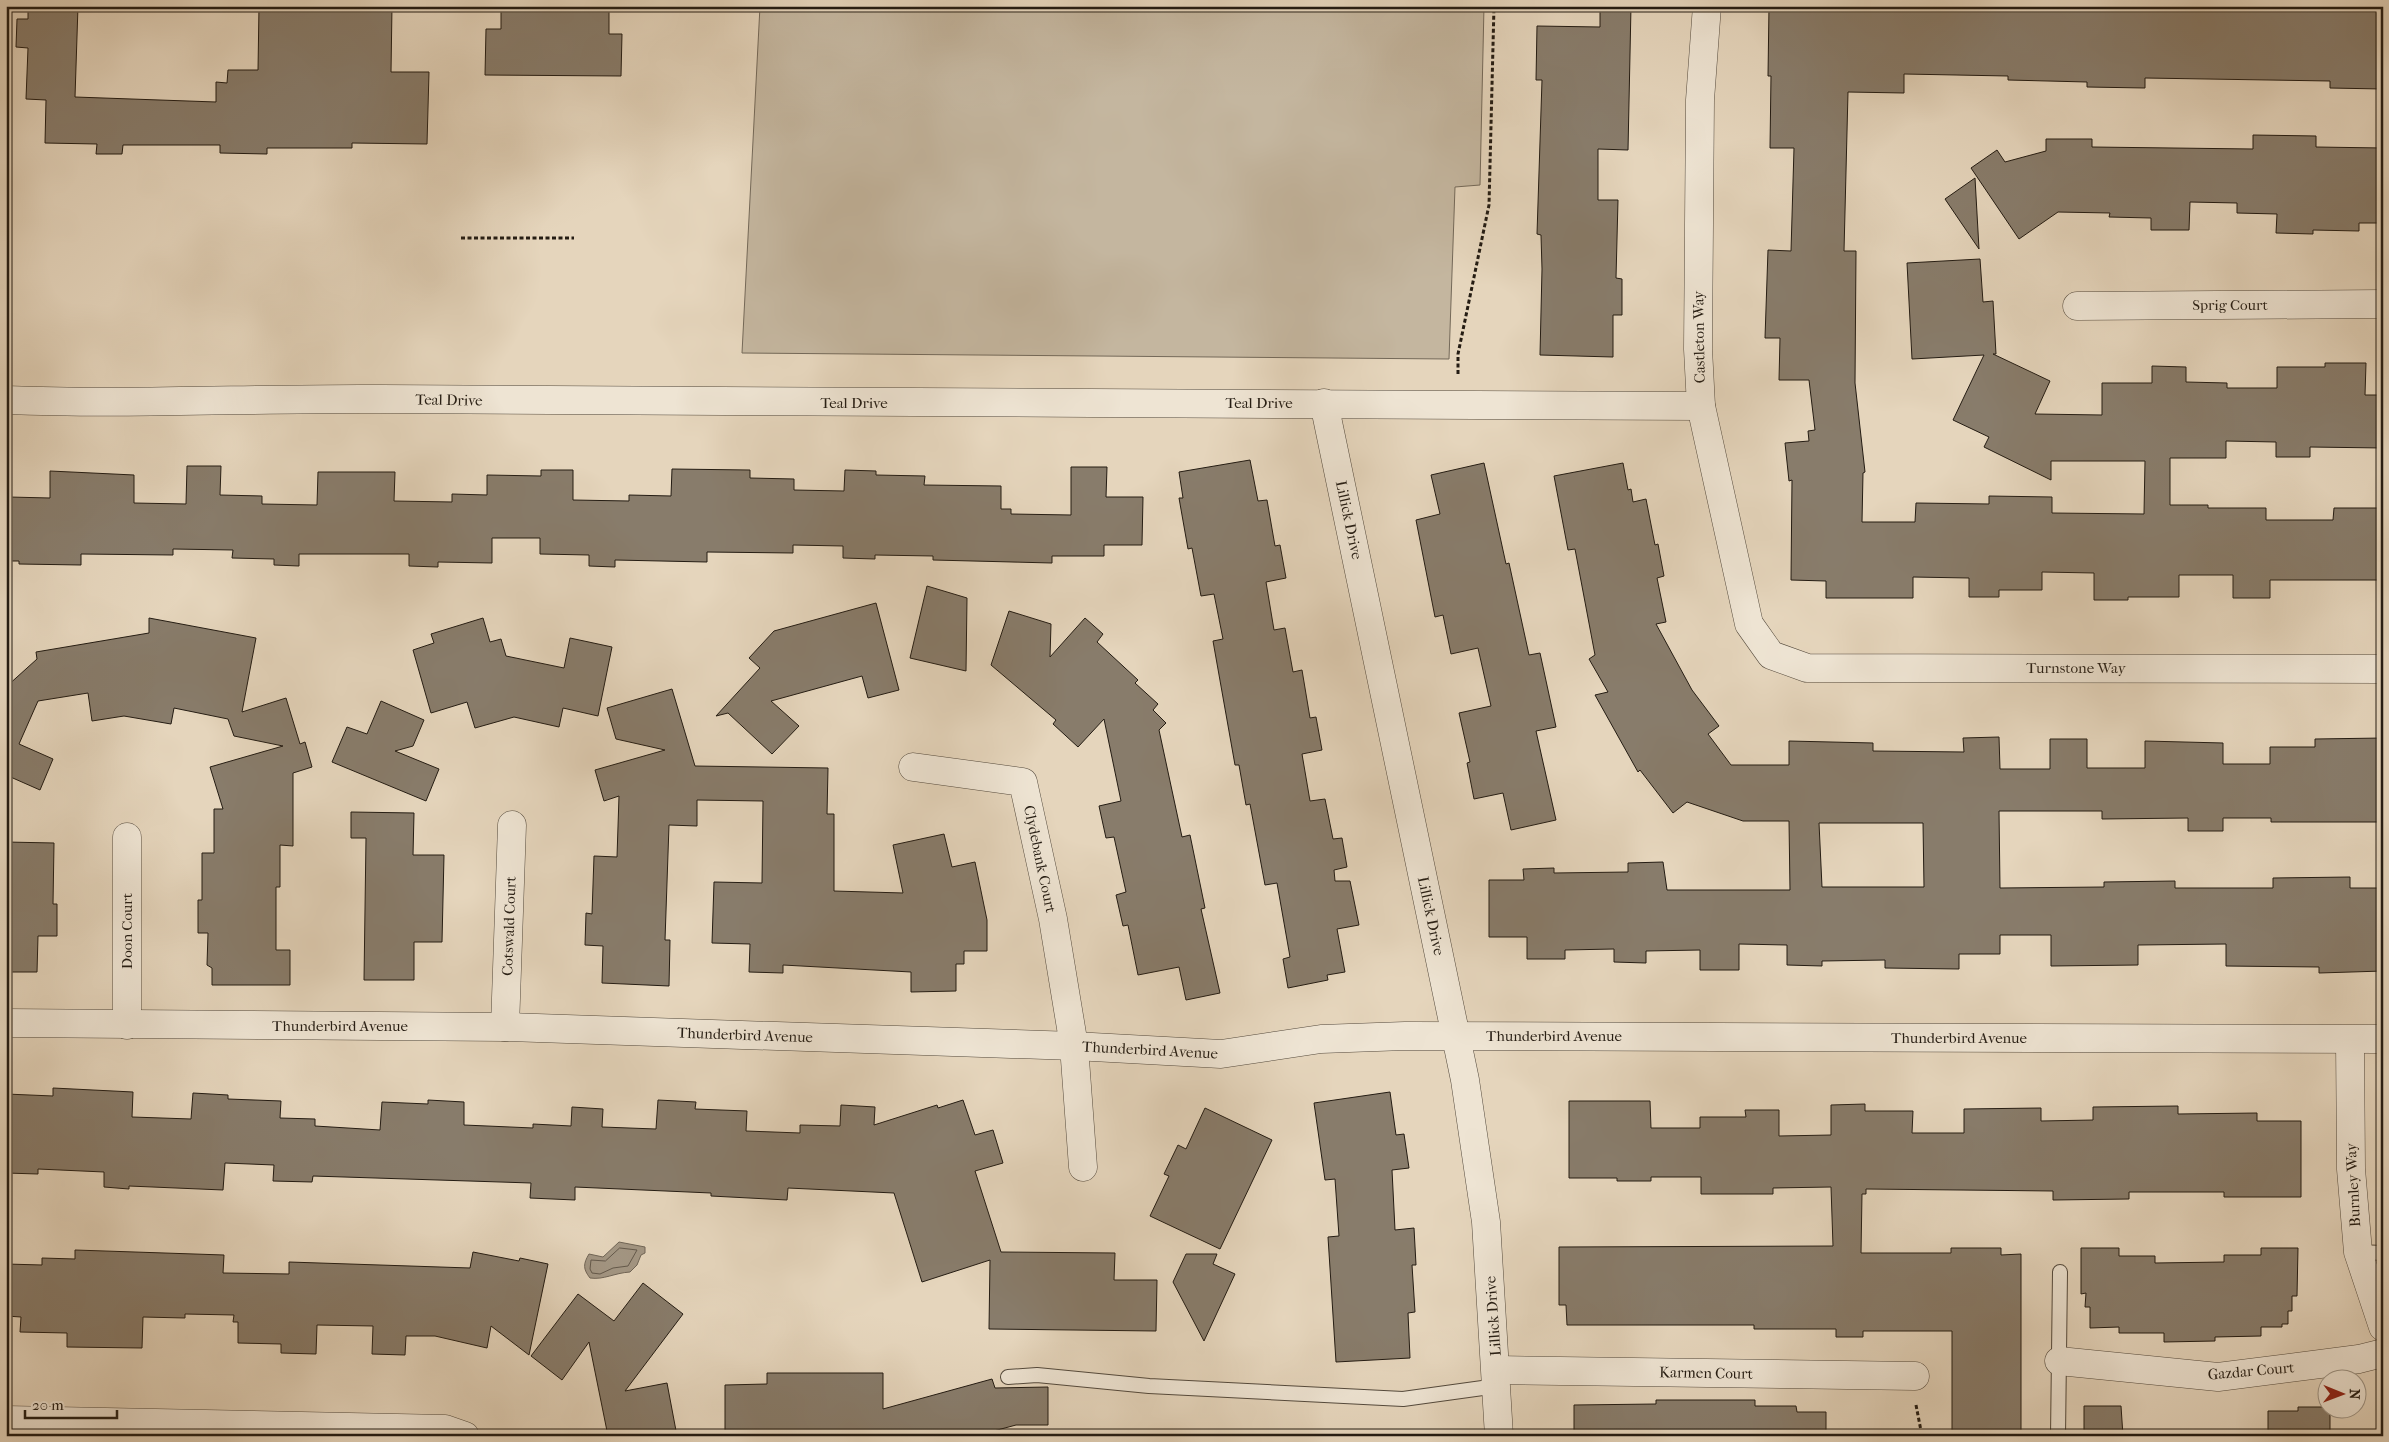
<svg xmlns="http://www.w3.org/2000/svg" width="2389" height="1442" viewBox="0 0 2389 1442" font-family="'IM FELL French Canon',serif">
	<rect width="100%" height="100%" fill="#e5d5bc"/>
	<filter id="stains"><feTurbulence type="fractalNoise" baseFrequency=".004" numOctaves="4"/><feColorMatrix values="0 0 0 0 .2 0 0 0 0 .09 0 0 0 0 .02 0 0 0 .5 -.17"/></filter>
	<radialGradient id="worn" r=".72"><stop offset=".6" stop-color="#630" stop-opacity="0"/><stop offset="1" stop-color="#630" stop-opacity=".3"/></radialGradient>
	<path fill="#c4b69f" stroke="#746959" d="M 760,6 L 1484,6 L 1480,185 L 1455,187 L 1449,359 L 742,353 Z"/>
	<path fill="#a39683" stroke="#706556" d="M 619,1242 L 645,1247 L 645,1253 L 641,1255 L 637,1265 L 630,1272 C 614,1273 604,1280 590,1278 C 583,1269 583,1264 589,1254 L 603,1257 Z"/>
	<g fill="none" stroke-linecap="round" stroke-linejoin="round">
		<path stroke="#64594b" stroke-width="1" d="M 620,1248 L 637,1250 L 628,1266 L 613,1268 L 600,1274 L 592,1273 L 590,1269 L 591,1260 L 605,1261 Z"/>
	</g>
	<g fill="#887c6b" stroke="#241c13" fill-rule="evenodd">
		<path d="M 28,6 L 78,6 L 75,97 L 216,102 L 216,82 L 227,83 L 228,70 L 258,70 L 259,6 L 392,6 L 391,72 L 429,72 L 427,144 L 352,143 L 352,148 L 267,148 L 267,154 L 220,153 L 220,145 L 123,145 L 122,154 L 96,154 L 97,144 L 45,143 L 46,100 L 26,99 L 28,48 L 16,47 L 17,19 L 28,19 Z"/>
		<path d="M 501,6 L 609,6 L 609,34 L 622,34 L 621,76 L 485,75 L 486,29 L 501,29 Z"/>
		<path d="M 1600,6 L 1631,6 L 1628,150 L 1598,149 L 1598,200 L 1618,200 L 1616,278 L 1622,279 L 1622,315 L 1613,315 L 1613,357 L 1540,355 L 1542,269 L 1541,235 L 1537,234 L 1542,80 L 1536,80 L 1537,26 L 1600,27 Z"/>
		<path d="M 1769,6 L 2383,6 L 2382,89 L 2330,88 L 2330,81 L 2145,78 L 2145,88 L 2087,87 L 2087,82 L 2008,80 L 2008,76 L 1904,74 L 1904,93 L 1848,92 L 1844,251 L 1856,251 L 1855,383 L 1865,472 L 1863,473 L 1862,522 L 1915,522 L 1916,503 L 1989,504 L 1989,496 L 2052,497 L 2052,513 L 2144,514 L 2145,461 L 2051,461 L 2051,480 L 1984,447 L 1989,437 L 1953,420 L 1984,355 L 1912,359 L 1907,263 L 1980,259 L 1983,302 L 1993,301 L 1996,354 L 1993,354 L 2050,381 L 2035,414 L 2102,415 L 2102,383 L 2152,383 L 2152,366 L 2186,367 L 2186,382 L 2227,383 L 2227,388 L 2277,388 L 2277,367 L 2325,367 L 2325,363 L 2366,363 L 2365,395 L 2383,395 L 2383,448 L 2310,447 L 2310,457 L 2276,457 L 2276,442 L 2226,441 L 2226,458 L 2170,458 L 2170,505 L 2208,505 L 2208,508 L 2266,508 L 2266,520 L 2333,520 L 2334,508 L 2383,508 L 2383,580 L 2270,580 L 2270,598 L 2233,598 L 2233,575 L 2179,575 L 2179,597 L 2128,597 L 2128,600 L 2094,600 L 2094,573 L 2042,572 L 2042,590 L 1999,590 L 1999,597 L 1969,597 L 1969,578 L 1913,577 L 1913,598 L 1826,598 L 1826,581 L 1791,580 L 1792,480 L 1789,481 L 1785,443 L 1809,441 L 1808,431 L 1815,430 L 1809,380 L 1779,380 L 1780,338 L 1765,338 L 1768,250 L 1791,251 L 1794,148 L 1770,148 L 1771,76 L 1768,76 Z"/>
		<path d="M 2253,135 L 2316,136 L 2316,147 L 2383,148 L 2383,223 L 2359,223 L 2359,231 L 2313,230 L 2313,234 L 2276,233 L 2277,214 L 2237,213 L 2237,203 L 2190,202 L 2189,230 L 2151,230 L 2151,218 L 2109,217 L 2110,213 L 2058,212 L 2019,239 L 1971,168 L 1997,150 L 2005,162 L 2046,151 L 2046,139 L 2092,139 L 2092,147 L 2253,149 Z"/>
		<path d="M 1975,178 L 1979,249 L 1945,199 Z"/>
		<path d="M 1250,460 L 1258,501 L 1267,500 L 1275,546 L 1280,545 L 1286,578 L 1266,582 L 1274,630 L 1285,628 L 1293,672 L 1302,670 L 1310,718 L 1316,717 L 1322,750 L 1302,754 L 1310,801 L 1325,799 L 1333,839 L 1342,838 L 1347,867 L 1334,870 L 1335,881 L 1350,881 L 1359,925 L 1337,929 L 1345,972 L 1327,975 L 1328,980 L 1288,988 L 1283,959 L 1290,957 L 1277,883 L 1265,885 L 1250,804 L 1246,805 L 1239,765 L 1235,765 L 1213,641 L 1223,639 L 1214,594 L 1201,596 L 1192,548 L 1188,549 L 1179,498 L 1183,498 L 1179,472 Z"/>
		<path d="M 1484,463 L 1506,564 L 1509,563 L 1529,655 L 1540,653 L 1556,727 L 1536,731 L 1556,820 L 1511,830 L 1503,793 L 1474,799 L 1467,763 L 1470,762 L 1459,713 L 1491,706 L 1478,648 L 1451,654 L 1443,615 L 1435,617 L 1416,520 L 1440,514 L 1431,475 Z"/>
		<path d="M 1623,463 L 1628,490 L 1631,489 L 1633,502 L 1646,499 L 1655,545 L 1658,544 L 1664,576 L 1657,578 L 1666,622 L 1656,624 L 1692,690 L 1719,726 L 1708,734 L 1731,765 L 1789,765 L 1789,741 L 1873,743 L 1873,751 L 1964,752 L 1963,738 L 1999,737 L 2000,769 L 2050,769 L 2050,739 L 2087,739 L 2087,768 L 2145,768 L 2145,741 L 2223,743 L 2223,764 L 2270,764 L 2270,747 L 2315,747 L 2315,739 L 2383,738 L 2383,822 L 2271,822 L 2271,818 L 2223,818 L 2223,831 L 2188,831 L 2188,818 L 2102,819 L 2102,811 L 1999,811 L 2000,888 L 2104,887 L 2104,882 L 2175,881 L 2175,888 L 2273,888 L 2273,878 L 2350,877 L 2350,888 L 2383,888 L 2383,971 L 2319,973 L 2319,967 L 2226,966 L 2226,944 L 2138,945 L 2138,965 L 2051,966 L 2051,935 L 2000,935 L 2000,954 L 1959,954 L 1959,969 L 1885,968 L 1885,960 L 1822,961 L 1822,966 L 1787,965 L 1787,945 L 1739,944 L 1739,970 L 1700,970 L 1700,950 L 1646,951 L 1646,963 L 1614,962 L 1614,949 L 1565,950 L 1565,959 L 1527,959 L 1527,937 L 1489,937 L 1489,880 L 1524,880 L 1523,869 L 1554,868 L 1554,873 L 1628,872 L 1628,863 L 1663,862 L 1667,890 L 1790,890 L 1789,821 L 1743,821 L 1687,802 L 1673,813 L 1640,770 L 1638,772 L 1595,695 L 1608,692 L 1589,659 L 1595,655 L 1575,549 L 1568,550 L 1554,476 ZM 1819,823 L 1923,823 L 1924,887 L 1822,887 Z"/>
		<path d="M 187,466 L 221,466 L 220,495 L 262,496 L 262,504 L 317,505 L 318,472 L 395,472 L 394,501 L 452,502 L 452,494 L 487,495 L 487,475 L 541,476 L 541,470 L 573,470 L 573,500 L 629,501 L 629,495 L 671,496 L 672,469 L 750,470 L 750,478 L 794,479 L 794,490 L 844,491 L 845,470 L 876,471 L 876,475 L 925,476 L 924,485 L 1001,486 L 1001,509 L 1011,509 L 1011,514 L 1071,515 L 1071,467 L 1107,467 L 1106,497 L 1143,497 L 1142,545 L 1104,545 L 1104,556 L 1052,556 L 1052,563 L 933,560 L 933,556 L 875,555 L 875,559 L 843,558 L 843,546 L 793,545 L 793,553 L 707,552 L 707,562 L 615,560 L 615,567 L 589,566 L 589,555 L 540,554 L 540,538 L 492,538 L 492,563 L 438,562 L 438,567 L 409,566 L 409,554 L 299,554 L 299,566 L 274,565 L 274,559 L 232,558 L 233,550 L 173,549 L 173,555 L 81,554 L 81,565 L 19,564 L 19,561 L 8,561 L 9,497 L 50,498 L 50,471 L 134,475 L 134,503 L 186,504 Z"/>
		<path d="M 927,586 L 967,598 L 966,671 L 910,658 Z"/>
		<path d="M 876,603 L 899,690 L 868,698 L 862,676 L 771,701 L 799,726 L 772,754 L 728,713 L 716,716 L 760,668 L 749,658 L 774,631 Z"/>
		<path d="M 1009,611 L 1051,624 L 1050,657 L 1085,618 L 1103,634 L 1097,642 L 1138,680 L 1135,683 L 1158,704 L 1153,710 L 1166,723 L 1159,730 L 1182,837 L 1190,835 L 1205,908 L 1201,909 L 1220,993 L 1186,1000 L 1179,967 L 1138,975 L 1128,925 L 1123,926 L 1116,895 L 1126,892 L 1114,837 L 1106,838 L 1099,806 L 1121,801 L 1104,719 L 1078,747 L 1053,724 L 1056,720 L 991,665 Z"/>
		<path d="M 149,618 L 256,638 L 242,712 L 286,698 L 300,744 L 305,742 L 312,767 L 293,773 L 293,846 L 280,845 L 280,887 L 276,887 L 276,950 L 290,950 L 290,985 L 212,985 L 212,968 L 207,965 L 208,933 L 198,933 L 198,900 L 202,900 L 202,853 L 214,853 L 214,809 L 223,809 L 210,767 L 283,746 L 234,736 L 228,719 L 174,708 L 171,724 L 124,716 L 92,721 L 88,693 L 38,701 L 19,744 L 53,759 L 40,790 L 6,775 L 6,687 L 37,659 L 36,652 L 149,633 Z"/>
		<path d="M 483,618 L 490,642 L 501,639 L 506,656 L 564,668 L 570,638 L 612,647 L 598,716 L 563,708 L 559,727 L 514,717 L 475,728 L 467,702 L 431,713 L 413,650 L 434,643 L 431,634 Z"/>
		<path d="M 672,689 L 695,766 L 828,768 L 827,814 L 834,814 L 834,891 L 903,893 L 893,845 L 944,834 L 952,867 L 975,862 L 987,920 L 987,951 L 964,951 L 964,964 L 956,964 L 956,991 L 911,992 L 911,972 L 783,965 L 783,973 L 749,972 L 750,944 L 712,943 L 714,882 L 762,883 L 763,801 L 697,800 L 697,826 L 669,825 L 665,940 L 670,940 L 669,986 L 602,983 L 603,946 L 585,945 L 586,913 L 592,914 L 594,856 L 617,857 L 619,796 L 604,801 L 595,770 L 665,750 L 616,739 L 607,708 Z"/>
		<path d="M 381,701 L 424,720 L 413,746 L 395,751 L 439,769 L 426,801 L 332,762 L 347,727 L 367,734 Z"/>
		<path d="M 351,812 L 414,813 L 413,855 L 444,855 L 442,942 L 414,942 L 414,980 L 364,980 L 366,838 L 351,838 Z"/>
		<path d="M 6,842 L 54,843 L 53,904 L 57,904 L 57,936 L 38,936 L 37,972 L 6,972 Z"/>
		<path d="M 53,1088 L 133,1092 L 132,1117 L 191,1119 L 193,1093 L 228,1095 L 228,1099 L 281,1101 L 280,1118 L 315,1119 L 315,1126 L 380,1130 L 382,1102 L 428,1104 L 428,1100 L 464,1102 L 464,1125 L 533,1128 L 533,1124 L 571,1126 L 572,1107 L 603,1109 L 602,1127 L 656,1129 L 658,1100 L 696,1102 L 695,1109 L 747,1111 L 746,1131 L 800,1133 L 800,1125 L 840,1126 L 841,1105 L 875,1107 L 874,1125 L 937,1105 L 938,1108 L 963,1100 L 975,1135 L 993,1130 L 1003,1163 L 975,1171 L 1001,1252 L 1115,1253 L 1114,1280 L 1157,1280 L 1156,1331 L 989,1329 L 990,1260 L 922,1282 L 894,1193 L 788,1188 L 787,1200 L 711,1196 L 711,1193 L 575,1187 L 575,1200 L 530,1198 L 531,1183 L 313,1176 L 312,1182 L 273,1181 L 274,1165 L 225,1163 L 223,1190 L 129,1186 L 129,1189 L 104,1187 L 104,1172 L 38,1169 L 38,1174 L 6,1173 L 6,1094 L 53,1096 Z"/>
		<path d="M 1390,1092 L 1396,1135 L 1404,1134 L 1409,1168 L 1392,1170 L 1395,1230 L 1414,1228 L 1416,1265 L 1412,1265 L 1415,1312 L 1408,1313 L 1410,1358 L 1336,1362 L 1328,1237 L 1339,1236 L 1335,1179 L 1325,1180 L 1314,1103 Z"/>
		<path d="M 1569,1101 L 1650,1101 L 1651,1128 L 1700,1128 L 1700,1117 L 1746,1117 L 1745,1110 L 1779,1110 L 1779,1136 L 1831,1135 L 1831,1105 L 1865,1104 L 1865,1111 L 1913,1111 L 1912,1133 L 1964,1133 L 1964,1109 L 2041,1108 L 2041,1121 L 2093,1120 L 2093,1107 L 2178,1106 L 2178,1114 L 2257,1113 L 2257,1121 L 2301,1121 L 2301,1197 L 2224,1197 L 2224,1192 L 2129,1192 L 2129,1199 L 2053,1200 L 2053,1191 L 1866,1189 L 1866,1194 L 1862,1194 L 1861,1253 L 1951,1253 L 1951,1248 L 2001,1248 L 2001,1255 L 2021,1254 L 2021,1436 L 1952,1436 L 1952,1331 L 1863,1331 L 1863,1337 L 1836,1337 L 1836,1329 L 1754,1329 L 1754,1325 L 1567,1325 L 1566,1305 L 1559,1305 L 1559,1247 L 1833,1246 L 1831,1187 L 1773,1188 L 1773,1194 L 1701,1194 L 1701,1177 L 1651,1177 L 1651,1181 L 1617,1181 L 1617,1178 L 1569,1178 Z"/>
		<path d="M 1205,1108 L 1272,1140 L 1220,1249 L 1150,1216 L 1169,1176 L 1164,1174 L 1178,1145 L 1186,1149 Z"/>
		<path d="M 2081,1248 L 2119,1248 L 2119,1256 L 2155,1256 L 2155,1263 L 2224,1262 L 2224,1255 L 2261,1255 L 2261,1248 L 2298,1248 L 2297,1296 L 2292,1296 L 2292,1311 L 2288,1311 L 2288,1324 L 2282,1324 L 2282,1327 L 2261,1327 L 2261,1336 L 2215,1337 L 2215,1341 L 2164,1342 L 2164,1333 L 2119,1333 L 2119,1327 L 2090,1328 L 2090,1307 L 2085,1307 L 2086,1293 L 2081,1294 Z"/>
		<path d="M 75,1250 L 224,1255 L 223,1273 L 289,1274 L 289,1262 L 470,1268 L 473,1252 L 519,1261 L 520,1258 L 548,1264 L 529,1355 L 491,1326 L 487,1348 L 435,1336 L 406,1336 L 405,1355 L 372,1354 L 373,1326 L 317,1325 L 316,1354 L 281,1353 L 281,1344 L 238,1343 L 238,1322 L 233,1322 L 234,1315 L 185,1314 L 185,1318 L 143,1317 L 142,1348 L 67,1347 L 67,1333 L 20,1332 L 21,1317 L 6,1316 L 6,1264 L 42,1265 L 42,1258 L 75,1259 Z"/>
		<path d="M 1186,1254 L 1217,1254 L 1213,1264 L 1235,1274 L 1204,1341 L 1173,1282 Z"/>
		<path d="M 643,1283 L 683,1314 L 625,1391 L 667,1383 L 677,1436 L 608,1436 L 589,1342 L 562,1380 L 531,1356 L 578,1294 L 614,1321 Z"/>
		<path d="M 767,1373 L 883,1373 L 883,1409 L 992,1379 L 995,1388 L 1048,1387 L 1048,1425 L 1016,1425 L 975,1436 L 725,1436 L 725,1385 L 767,1384 Z"/>
		<path d="M 1656,1400 L 1755,1400 L 1755,1406 L 1796,1406 L 1797,1412 L 1826,1412 L 1826,1436 L 1574,1436 L 1574,1405 L 1656,1404 Z"/>
		<path d="M 2084,1406 L 2121,1406 L 2123,1436 L 2084,1436 Z"/>
		<path d="M 2298,1407 L 2326,1407 L 2326,1410 L 2330,1410 L 2330,1436 L 2268,1436 L 2268,1411 L 2298,1411 Z"/>
	</g>
	<g fill="none" stroke-linecap="round" stroke-linejoin="round">
		<defs>
			<g id="service">
				<path d="M 2358,1252 L 2383,1253"/>
				<path d="M 1008,1377 L 1037,1375 L 1149,1386 L 1403,1399 L 1497,1386"/>
				<path d="M 2058,1436 L 2060,1272"/>
			</g>
			<g id="minor">
				<path d="M 1707,6 L 1700,100 L 1698,349 L 1701,406 L 1749,624 L 1771,655 L 1807,668 L 2383,669"/>
				<path d="M 2077,306 L 2383,304"/>
				<path d="M 6,400 C 131,405 256,398 381,399 C 821,404 1261,402 1701,406"/>
				<path d="M 1324,403 L 1465,1080 L 1486,1222 L 1499,1436"/>
				<path d="M 913,767 L 1023,782 L 1053,919 L 1074,1046 L 1083,1167"/>
				<path d="M 127,837 L 127,1025"/>
				<path d="M 6,1023 L 505,1027 L 1074,1046 L 1221,1054 L 1321,1039 L 1405,1036 L 2383,1039"/>
				<path d="M 505,1027 L 512,825"/>
				<path d="M 2350,1040 L 2351,1169 L 2358,1252 L 2383,1327"/>
				<path d="M 2059,1361 L 2218,1377 L 2359,1359 L 2383,1353"/>
				<path d="M 1497,1370 L 1915,1376"/>
				<path d="M 6,1420 L 445,1429 L 465,1436"/>
			</g>
		</defs>
		<use href="#service" stroke="#544a3d" stroke-width="16"/>
		<use href="#minor" stroke="#544a3d" stroke-width="29"/>
		<g stroke="#241c13" stroke-width="3" stroke-dasharray="4 2.5" stroke-linecap="butt">
			<path d="M 461,238 L 574,238"/>
			<path d="M 1458,374 L 1458,354 L 1489,205 L 1494,6"/>
			<path d="M 1916,1405 L 1922,1436"/>
		</g>
		<use href="#service" stroke="#eee4d3" stroke-width="14"/>
		<use href="#minor" stroke="#eee4d3" stroke-width="28"/>
	</g>
	<g text-anchor="middle" stroke-width="4" stroke-linejoin="round" paint-order="stroke">
		<g font-size="15" fill="#241c13" stroke="#eee4d3">
			<text x="2230" y="310">Sprig Court</text>
			<text transform="translate(1699 337) rotate(-91)" y="5">Castleton Way</text>
			<text transform="translate(449 400) rotate(1)" y="5">Teal Drive</text>
			<text x="854" y="408">Teal Drive</text>
			<text x="1259" y="408">Teal Drive</text>
			<text transform="translate(1349 520) rotate(78)" y="5">Lillick Drive</text>
			<text x="2076" y="673">Turnstone Way</text>
			<text transform="translate(1040 859) rotate(78)" y="5">Clydebank Court</text>
			<text transform="translate(1431 916) rotate(78)" y="5">Lillick Drive</text>
			<text transform="translate(509 926) rotate(-88)" y="5">Cotswald Court</text>
			<text transform="translate(127 931) rotate(-90)" y="5">Doon Court</text>
			<text x="340" y="1031">Thunderbird Avenue</text>
			<text transform="translate(745 1035) rotate(2)" y="5">Thunderbird Avenue</text>
			<text x="1554" y="1041">Thunderbird Avenue</text>
			<text x="1959" y="1043">Thunderbird Avenue</text>
			<text transform="translate(1150 1050) rotate(3)" y="5">Thunderbird Avenue</text>
			<text transform="translate(2353 1185) rotate(-93)" y="5">Burnley Way</text>
			<text transform="translate(1493 1316) rotate(-94)" y="5">Lillick Drive</text>
			<text transform="translate(2251 1371) rotate(-5)" y="5">Gazdar Court</text>
			<text transform="translate(1706 1373) rotate(1)" y="5">Karmen Court</text>
		</g>
	</g>
	<rect width="2389" height="1442" fill="none" stroke="#e5d5bc" stroke-width="25"/>
	<rect x="8" y="8" width="2374" height="1427" fill="none" stroke="#241c13" stroke-width="2.5"/>
	<rect x="12" y="12" width="2364" height="1417" fill="none" stroke="#241c13"/>
	<g transform="translate(2342 1394) rotate(91)"><circle r="24" fill="#eee4d3" stroke="#9d9486"/>
	<path d="M0-4L9 19L0 12L-9 19Z" fill="#8f2418"/>
	<text y="-8" font-size="14" font-weight="bold" text-anchor="middle" fill="#241c13">N</text>
	</g>
	<path d="M25 1410v8h92v-8" fill="none" stroke="#241c13" stroke-width="2.5"/>
	<text x="32" y="1410" font-size="15" fill="#241c13" stroke="#eee4d3" stroke-width="4" paint-order="stroke">20 m</text>
	<rect width="100%" height="100%" filter="url(#stains)"/>
	<rect width="100%" height="100%" fill="url(#worn)"/>
</svg>
